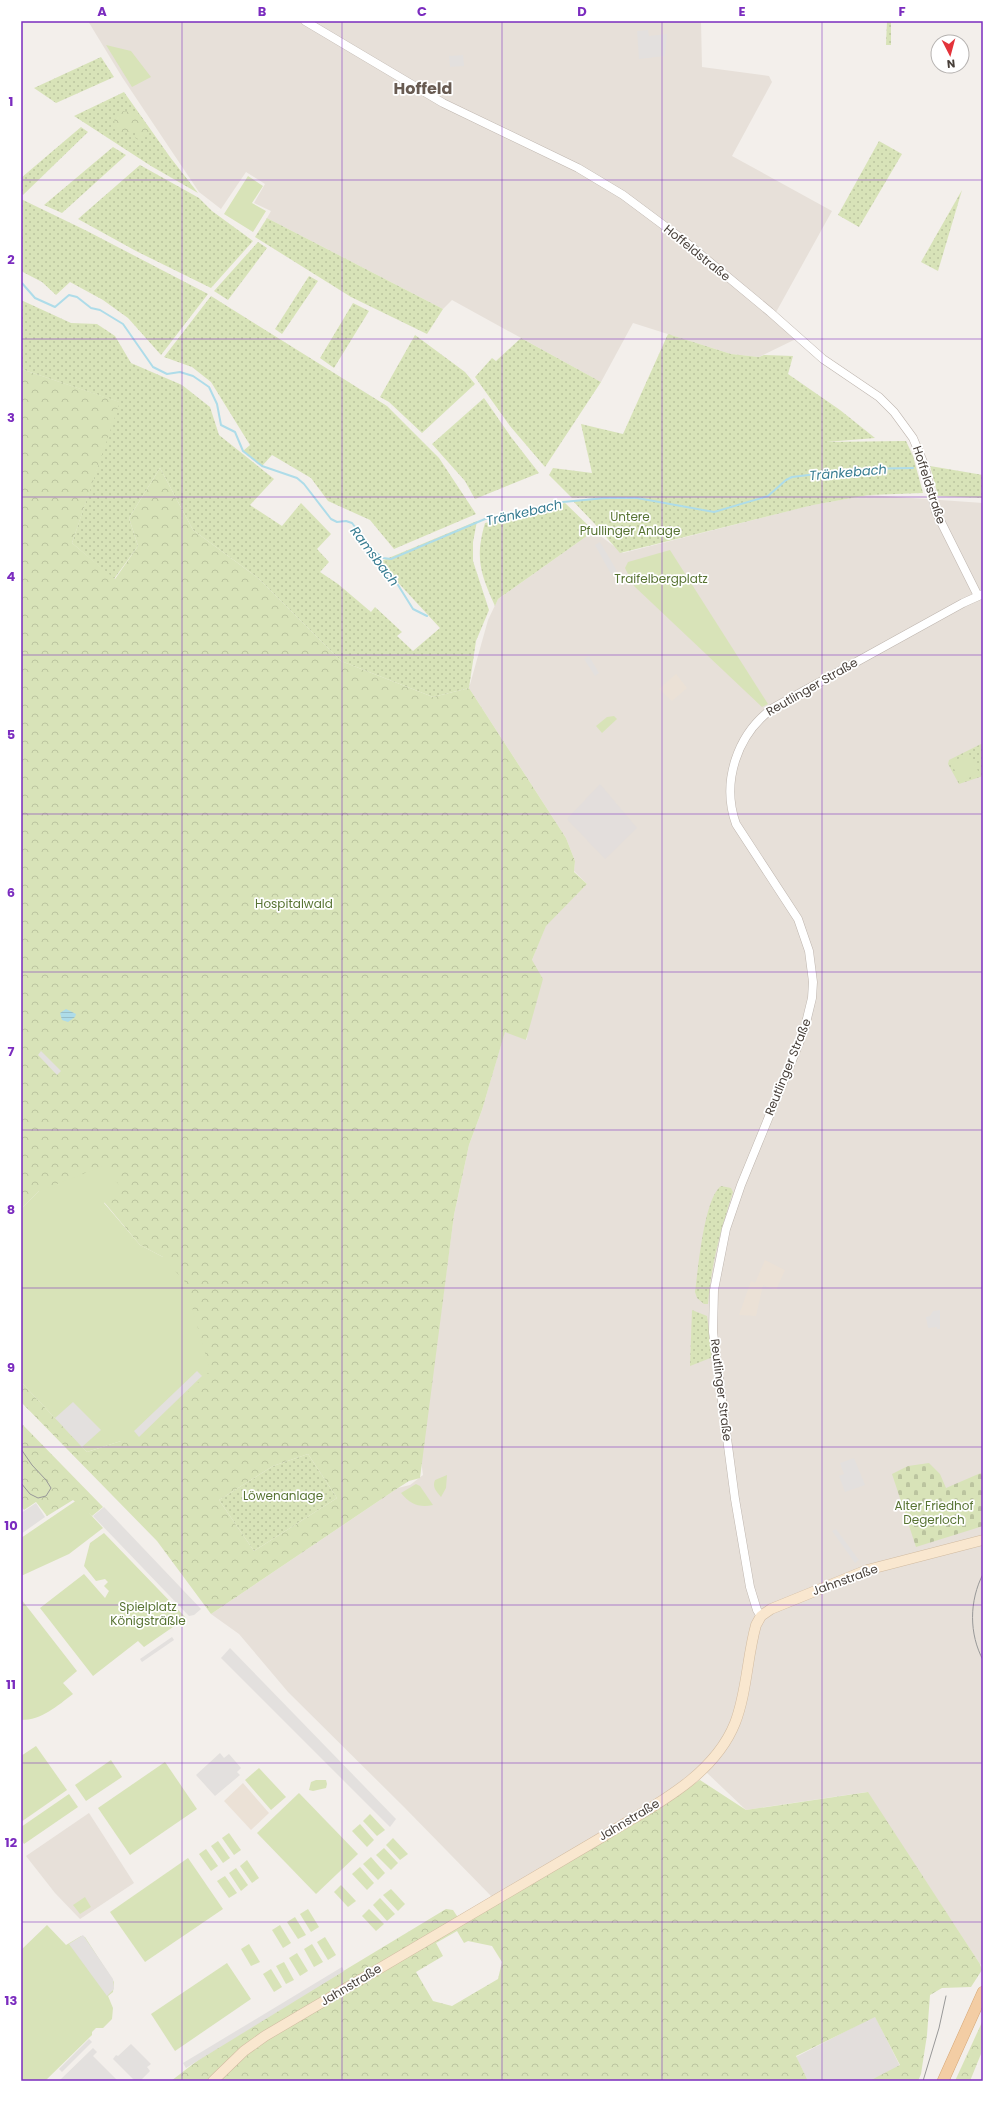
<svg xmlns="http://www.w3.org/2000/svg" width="1004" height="2102" viewBox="0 0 1004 2102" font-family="Poppins,sans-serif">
	<defs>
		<pattern id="grass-dots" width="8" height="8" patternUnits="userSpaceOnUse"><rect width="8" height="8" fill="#d8e3b8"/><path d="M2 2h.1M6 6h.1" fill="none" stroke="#bbc49f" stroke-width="1.8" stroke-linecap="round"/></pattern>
		<pattern id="forest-crowns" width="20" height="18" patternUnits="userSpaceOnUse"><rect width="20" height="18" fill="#d8e3b8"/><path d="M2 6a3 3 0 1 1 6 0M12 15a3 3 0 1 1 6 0" fill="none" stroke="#bbc49f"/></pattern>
		<pattern id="cemetery-stones" width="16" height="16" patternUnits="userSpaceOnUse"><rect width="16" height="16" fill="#d8e3b8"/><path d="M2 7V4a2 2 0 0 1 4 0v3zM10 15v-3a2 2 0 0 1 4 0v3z" fill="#bbc49f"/></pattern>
		<pattern id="water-rules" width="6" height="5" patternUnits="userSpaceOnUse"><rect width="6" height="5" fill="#aedce9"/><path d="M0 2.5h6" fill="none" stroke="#97bec9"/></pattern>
	</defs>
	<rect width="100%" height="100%" fill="#f3efeb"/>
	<g fill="#e7e0d9">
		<path d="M 88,21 L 701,21 L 702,67 L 769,76 L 772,82 L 732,156 L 832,211 L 775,314 L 798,338 L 759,357 L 731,354 L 633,323 L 601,382 L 452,300 L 443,309 L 267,218 L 271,211 L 254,203 L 265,184 L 246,172 L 221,209 L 199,192 L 122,77 Z"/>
		<path d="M 869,495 L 983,503 L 983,1966 L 980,1964 L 867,1792 L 746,1810 L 705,1771 L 492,1897 L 404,1807 L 288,1692 L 239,1634 L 211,1614 L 398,1488 L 410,1485 L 423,1475 L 421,1460 L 454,1215 L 469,1145 L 482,1110 L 505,1031 L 527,1040 L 532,960 L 546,925 L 587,884 L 574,871 L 575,861 L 566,838 L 469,688 L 488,620 L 498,599 L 594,531 L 623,553 L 812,505 Z"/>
		<path d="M 89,1813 L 134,1883 L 80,1919 L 55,1893 L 26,1856 Z"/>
	</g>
	<g fill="#e3dedc">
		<path d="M 600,784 L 637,828 L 605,859 L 567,819 Z"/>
		<path d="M 875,2016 L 900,2066 L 869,2081 L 808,2081 L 796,2057 Z"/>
	</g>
	<g fill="#ebe1d6">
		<path d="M 676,674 L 687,688 L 672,701 L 659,689 Z"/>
		<path d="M 765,1260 L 785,1270 L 776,1290 L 763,1285 L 756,1316 L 739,1315 L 751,1281 L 755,1283 Z"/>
		<path d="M 243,1783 L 269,1813 L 251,1830 L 224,1801 Z"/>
	</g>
	<g fill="url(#grass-dots)">
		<path d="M 887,21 L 891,22 L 891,45 L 886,45 Z"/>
		<path d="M 101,57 L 114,77 L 56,103 L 34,88 Z"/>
		<path d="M 124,92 L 170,157 L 198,193 L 151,166 L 74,116 Z"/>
		<path d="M 81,127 L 88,132 L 23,195 L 21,193 L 21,178 Z"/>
		<path d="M 879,141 L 902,154 L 859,227 L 838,215 Z"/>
		<path d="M 113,147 L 126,155 L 62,213 L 44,205 Z"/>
		<path d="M 140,165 L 199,198 L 212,211 L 253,241 L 211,288 L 136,251 L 78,219 Z"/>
		<path d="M 962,190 L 938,271 L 921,262 Z"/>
		<path d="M 21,199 L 87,231 L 208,294 L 161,355 L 128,318 L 103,300 L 70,282 L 56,295 L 42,282 L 21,271 Z"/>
		<path d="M 267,218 L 443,309 L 427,334 L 351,297 L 255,237 Z"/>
		<path d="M 258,242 L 267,248 L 228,300 L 214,291 Z"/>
		<path d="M 309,276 L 318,281 L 282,334 L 275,329 Z"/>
		<path d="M 211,296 L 387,406 L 439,458 L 476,514 L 394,549 L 370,520 L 328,501 L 311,478 L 272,455 L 262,466 L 243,451 L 250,445 L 211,382 L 192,367 L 164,357 Z"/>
		<path d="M 21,300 L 71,323 L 97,324 L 115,336 L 131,363 L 182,385 L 210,407 L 219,435 L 274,479 L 250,505 L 282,526 L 301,503 L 331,534 L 317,549 L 329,562 L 320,572 L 338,584 L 371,612 L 375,607 L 402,632 L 397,636 L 413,651 L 440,628 L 379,562 L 477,521 L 473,542 L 473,561 L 489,610 L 476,641 L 469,688 L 433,697 L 341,661 L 258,578 L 193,530 L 160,468 L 129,518 L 138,546 L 114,579 L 72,543 L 119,402 L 21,369 Z"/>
		<path d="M 353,303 L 369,311 L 334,368 L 320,358 Z"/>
		<path d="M 668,334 L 731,354 L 759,357 L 764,355 L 793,356 L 788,374 L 840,410 L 875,438 L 826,442 L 906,441 L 913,456 L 923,493 L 869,495 L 813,505 L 620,553 L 594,523 L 573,501 L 599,498 L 572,498 L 549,475 L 553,468 L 592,473 L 581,424 L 623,434 Z"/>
		<path d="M 415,335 L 465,372 L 475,384 L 422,433 L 389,402 L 380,397 Z"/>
		<path d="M 521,338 L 601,382 L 545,467 L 510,426 L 475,377 L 492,358 L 496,361 Z"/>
		<path d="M 484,398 L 511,437 L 539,473 L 475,499 L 465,481 L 432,444 Z"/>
		<path d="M 930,466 L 983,475 L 983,498 L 938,496 Z"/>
		<path d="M 565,503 L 594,531 L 498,599 L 495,606 C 480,573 475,558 485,523 Z"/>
		<path d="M 983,743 L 983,776 L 959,784 L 948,764 L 949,760 Z"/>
		<path d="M 721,1186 L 731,1188 L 733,1192 C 721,1229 711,1265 708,1304 L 704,1304 L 697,1298 L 695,1292 C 698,1270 704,1198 721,1186 Z"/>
		<path d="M 692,1310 L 707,1316 L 713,1357 L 690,1366 Z"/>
		<path d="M 308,1454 L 337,1498 L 254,1551 L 219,1500 L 273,1466 Z"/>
	</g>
	<g fill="url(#forest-crowns)" fill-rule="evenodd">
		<path d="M 118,111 L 137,112 L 151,131 L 139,140 L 135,138 L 135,133 L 124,133 L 115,128 L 114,117 Z"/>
		<path d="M 21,369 L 120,402 L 72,543 L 115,579 L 138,546 L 129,518 L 160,468 L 193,530 L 258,578 L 341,661 L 433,697 L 469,688 L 566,838 L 575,861 L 574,872 L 587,884 L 546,926 L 532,960 L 543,979 L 526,1040 L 505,1032 L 482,1110 L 469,1145 L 454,1215 L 420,1478 L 409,1481 L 398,1488 L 211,1614 L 157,1541 L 21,1402 L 21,1382 L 87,1452 L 121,1441 L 163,1257 L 140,1245 L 104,1202 L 39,1191 L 21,1209 ZM 308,1454 L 337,1498 L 254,1551 L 219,1500 L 273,1466 Z"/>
		<path d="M 21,1423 L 103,1507 L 92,1516 L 73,1500 L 47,1516 L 36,1502 L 24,1510 L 21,1506 Z"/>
		<path d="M 700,1780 L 746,1810 L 868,1792 L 980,1964 L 982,1970 L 971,1987 L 942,1988 L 930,1995 L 927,2035 L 921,2074 L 918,2081 L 869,2081 L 900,2065 L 875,2017 L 796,2056 L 808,2081 L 171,2081 L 206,2054 L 446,1909 L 453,1910 L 463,1925 C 538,1871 622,1830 700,1780 ZM 457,1931 L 464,1943 L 468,1941 L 492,1946 L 502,1962 L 498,1979 L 452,2006 L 433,2001 L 416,1972 L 443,1956 L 436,1943 Z"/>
		<path d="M 983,2020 L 981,2054 L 970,2081 L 955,2081 Z"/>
	</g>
	<path fill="url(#cemetery-stones)" d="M 929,1463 L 940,1474 L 946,1488 L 983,1472 L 983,1526 L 916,1547 L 892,1474 L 908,1466 Z"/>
	<g fill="#d8e3b8">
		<path d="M 106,45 L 131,51 L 151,77 L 132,87 Z"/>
		<path d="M 248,176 L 263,186 L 252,203 L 266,211 L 253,232 L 224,214 Z"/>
		<path d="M 670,550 L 768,704 L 762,707 L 634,586 L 625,568 L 628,562 Z"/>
		<path d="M 614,716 L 617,719 L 602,733 L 596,726 L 607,717 Z"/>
		<path d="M 969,754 L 979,773 L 960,782 L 951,762 Z"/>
		<path d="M 103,1166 L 121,1187 L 104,1203 L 140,1245 L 163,1257 L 185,1282 L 210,1371 L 132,1445 L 121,1441 L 87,1452 L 21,1382 L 21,1209 L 39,1191 Z"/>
		<path d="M 447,1475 L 446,1488 L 441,1497 C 436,1491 432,1487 435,1480 Z"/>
		<path d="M 416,1484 L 420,1486 L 433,1505 C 419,1508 410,1504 401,1493 Z"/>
		<path d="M 77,1500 L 103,1528 L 69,1554 L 21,1576 L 21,1538 Z"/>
		<path d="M 104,1533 L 186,1618 L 144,1647 L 138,1641 L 93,1676 L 40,1608 L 84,1574 L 105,1598 L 109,1591 L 104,1586 L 108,1582 L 105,1579 L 96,1581 L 84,1566 L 90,1543 Z"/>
		<path d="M 21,1599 L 77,1671 L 63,1683 L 73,1694 C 57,1706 42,1720 21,1720 Z"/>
		<path d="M 36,1746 L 67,1790 L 21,1822 L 21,1756 Z"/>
		<path d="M 111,1760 L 122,1777 L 86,1801 L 75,1785 Z"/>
		<path d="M 165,1762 L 197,1809 L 130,1855 L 98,1808 Z"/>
		<path d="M 259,1768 L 286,1797 L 271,1810 L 245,1780 Z"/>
		<path d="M 316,1780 L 326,1780 L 327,1784 L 326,1788 L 313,1791 L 309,1790 L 311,1782 Z"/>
		<path d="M 299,1793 L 358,1854 L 316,1894 L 257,1833 Z"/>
		<path d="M 69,1794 L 78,1807 L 24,1844 L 21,1839 L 21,1827 Z"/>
		<path d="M 370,1814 L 385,1830 L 377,1836 L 363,1821 Z"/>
		<path d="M 360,1824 L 374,1840 L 367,1847 L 352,1831 Z"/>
		<path d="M 229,1833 L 241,1850 L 234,1855 L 222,1838 Z"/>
		<path d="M 393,1838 L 408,1854 L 400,1860 L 386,1845 Z"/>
		<path d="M 218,1841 L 230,1858 L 223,1863 L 211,1846 Z"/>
		<path d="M 384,1848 L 398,1863 L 391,1870 L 376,1855 Z"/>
		<path d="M 206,1849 L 218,1866 L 211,1871 L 199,1854 Z"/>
		<path d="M 371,1857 L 385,1873 L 378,1880 L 363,1864 Z"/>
		<path d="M 188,1858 L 223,1909 L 145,1962 L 110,1912 Z"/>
		<path d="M 247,1860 L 259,1878 L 252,1883 L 240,1866 Z"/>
		<path d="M 360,1867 L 374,1883 L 367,1890 L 352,1874 Z"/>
		<path d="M 236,1868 L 248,1885 L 241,1891 L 229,1873 Z"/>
		<path d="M 225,1876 L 237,1893 L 229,1898 L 217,1881 Z"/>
		<path d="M 341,1885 L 356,1901 L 348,1907 L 334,1892 Z"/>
		<path d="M 391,1889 L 405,1904 L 398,1911 L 383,1895 Z"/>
		<path d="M 85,1897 L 91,1907 L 80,1914 L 73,1905 Z"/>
		<path d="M 380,1898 L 395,1914 L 387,1921 L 373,1905 Z"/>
		<path d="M 308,1909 L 319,1927 L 311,1932 L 300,1914 Z"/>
		<path d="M 369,1909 L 384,1924 L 376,1931 L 362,1916 Z"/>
		<path d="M 295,1917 L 306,1935 L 298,1939 L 287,1922 Z"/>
		<path d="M 47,1925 L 66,1945 L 81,1936 L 85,1937 L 114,1982 L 113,1992 L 108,1996 L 113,2008 L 112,2019 L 103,2028 L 96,2028 L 92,2032 L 92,2035 L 45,2081 L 21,2081 L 21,1950 Z"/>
		<path d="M 280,1925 L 291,1943 L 283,1948 L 272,1930 Z"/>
		<path d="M 325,1937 L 336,1955 L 328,1960 L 317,1942 Z"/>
		<path d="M 249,1944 L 260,1962 L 251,1966 L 241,1949 Z"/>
		<path d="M 312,1944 L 323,1962 L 314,1967 L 304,1949 Z"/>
		<path d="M 297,1953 L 308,1971 L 300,1976 L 289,1958 Z"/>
		<path d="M 284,1962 L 294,1980 L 286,1984 L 276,1966 Z"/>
		<path d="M 227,1963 L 251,1999 L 175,2051 L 151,2014 Z"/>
		<path d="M 271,1969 L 282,1987 L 274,1992 L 263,1974 Z"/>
	</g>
	<g fill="#e3e0de">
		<path d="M 648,30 L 649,36 L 667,34 L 665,56 L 639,59 L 637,31 Z"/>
		<path d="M 463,55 L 464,66 L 450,67 L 449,56 Z"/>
		<path d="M 600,542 L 617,571 L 611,574 L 595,545 Z"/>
		<path d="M 589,656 L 599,673 L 595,676 L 584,659 Z"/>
		<path d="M 41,1051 L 61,1071 L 57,1075 L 38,1055 Z"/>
		<path d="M 940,1310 L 940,1329 L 937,1329 L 937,1327 L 928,1328 L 926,1317 L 930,1316 L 933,1311 Z"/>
		<path d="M 197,1371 L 202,1376 L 139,1437 L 134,1431 Z"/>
		<path d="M 73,1402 L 101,1430 L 82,1447 L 55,1418 Z"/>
		<path d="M 854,1458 L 865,1485 L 845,1492 L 839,1476 L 844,1474 L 840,1463 Z"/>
		<path d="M 36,1503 L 45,1517 L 21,1534 L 21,1513 Z"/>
		<path d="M 104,1507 L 201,1609 L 194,1615 L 189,1616 L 93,1516 Z"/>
		<path d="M 836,1529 L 859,1560 L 855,1563 L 832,1531 Z"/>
		<path d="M 172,1637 L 174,1640 L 142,1662 L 140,1659 Z"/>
		<path d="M 230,1648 L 396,1819 L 390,1827 L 221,1658 Z"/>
		<path d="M 220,1753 L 224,1758 L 229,1754 L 241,1768 L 237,1772 L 240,1775 L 215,1796 L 196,1775 Z"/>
		<path d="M 83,1935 L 113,1979 L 114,1989 L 107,1996 L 69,1944 Z"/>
		<path d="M 342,1967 L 344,1971 L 186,2068 L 183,2063 Z"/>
		<path d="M 89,2039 L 92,2042 L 62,2072 L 59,2069 Z"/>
		<path d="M 131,2044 L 151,2064 L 147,2067 L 150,2071 L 140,2081 L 135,2081 L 113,2059 L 116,2055 L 118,2056 Z"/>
		<path d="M 93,2048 L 97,2052 L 93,2056 L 118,2081 L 59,2081 Z"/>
	</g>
	<path fill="url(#water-rules)" d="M 66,1009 L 76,1014 L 75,1017 L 68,1022 L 62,1020 L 60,1013 Z"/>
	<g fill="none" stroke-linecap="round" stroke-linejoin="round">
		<g stroke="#aedce9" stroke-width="2">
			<path d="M 21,282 L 35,298 L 55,307 L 69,295 L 77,297 L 91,308 L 100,310 L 123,324 L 153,367 L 167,374 L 180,372 L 193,376 L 209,387 L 217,404 L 221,425 L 235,432 L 243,451 L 262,466 L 297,478 L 304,484 L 331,519 L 337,522 L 346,521 L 352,523 L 374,551 L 384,572 L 398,585 L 413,609 L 427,616"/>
			<path d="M 374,551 L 383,558 L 391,559 L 485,519 L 563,502 L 605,498 L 637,498 L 714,512 L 768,496 L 786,480 L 792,477 L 858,469 L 913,468"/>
		</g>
		<defs>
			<g id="tertiary">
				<path d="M 305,21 L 443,103 L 578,168 L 623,195 L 682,239 L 770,312 L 823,359 L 879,397 L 894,412 L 913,438 L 924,464 L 936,512 L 978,596"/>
				<path d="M 761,1616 L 757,1610 L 750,1587 L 735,1499 L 713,1332 L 714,1290 L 726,1229 L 741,1185 L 804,1031 L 812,998 L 813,982 L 809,951 L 798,919 L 736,824 C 721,782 737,734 773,708 L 963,603 L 983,594"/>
			</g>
			<path id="secondary" d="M 213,2081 L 244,2051 L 265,2036 L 609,1833 C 655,1805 714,1776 735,1723 C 747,1692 747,1657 756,1625 L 761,1616 L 771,1609 L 867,1570 L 983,1540"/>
			<path id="primary" d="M 943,2081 L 983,1992"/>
		</defs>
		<use href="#tertiary" stroke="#beb5ae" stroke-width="9"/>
		<use href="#secondary" stroke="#d1bba1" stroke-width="11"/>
		<use href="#primary" stroke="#d7a775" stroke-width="12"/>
		<use href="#tertiary" stroke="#fff" stroke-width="8"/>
		<use href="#secondary" stroke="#f9e7cf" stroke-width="10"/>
		<use href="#primary" stroke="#f3cda4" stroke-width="11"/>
		<g stroke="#989898" stroke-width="1">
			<path d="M 21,1449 L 32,1465 L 46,1480 L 51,1488 L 46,1496 L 38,1498 L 30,1494 L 21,1483"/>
			<path d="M 983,1574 C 969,1601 969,1634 983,1660"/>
			<path d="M 923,2081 L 939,2028 L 946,1996"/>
		</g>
	</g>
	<path fill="none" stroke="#7b2cbf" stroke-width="1" stroke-opacity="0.55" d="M 182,21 L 182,2081M 342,21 L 342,2081M 502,21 L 502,2081M 662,21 L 662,2081M 822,21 L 822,2081M 21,180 L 983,180M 21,339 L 983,339M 21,497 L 983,497M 21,655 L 983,655M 21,814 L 983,814M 21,972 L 983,972M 21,1130 L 983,1130M 21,1288 L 983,1288M 21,1447 L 983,1447M 21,1605 L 983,1605M 21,1763 L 983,1763M 21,1922 L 983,1922"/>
	<g text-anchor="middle" stroke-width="3.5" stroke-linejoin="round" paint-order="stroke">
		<g font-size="12" fill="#473f39" stroke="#fff">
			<text transform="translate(697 253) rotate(39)" y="4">Hoffeldstraße</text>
			<text transform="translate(929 485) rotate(72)" y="4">Hoffeldstraße</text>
			<text transform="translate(812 687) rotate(-30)" y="4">Reutlinger Straße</text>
			<text transform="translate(788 1067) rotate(-68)" y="4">Reutlinger Straße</text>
			<text transform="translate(721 1390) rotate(83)" y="4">Reutlinger Straße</text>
			<text transform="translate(845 1580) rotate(-20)" y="4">Jahnstraße</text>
			<text transform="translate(629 1820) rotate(-31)" y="4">Jahnstraße</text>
			<text transform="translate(351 1985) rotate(-31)" y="4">Jahnstraße</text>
		</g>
		<g font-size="12" fill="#577332" stroke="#fff">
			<text x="630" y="521">Untere<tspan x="630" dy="14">Pfullinger Anlage</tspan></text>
			<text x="661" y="583">Traifelbergplatz</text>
			<text x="294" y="908">Hospitalwald</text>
			<text x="283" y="1500">Löwenanlage</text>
			<text x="934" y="1510">Alter Friedhof<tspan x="934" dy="14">Degerloch</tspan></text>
			<text x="148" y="1611">Spielplatz<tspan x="148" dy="14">Königsträßle</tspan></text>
		</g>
		<g font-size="13" font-style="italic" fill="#377c91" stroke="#fff">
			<text transform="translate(848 472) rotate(-5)" y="5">Tränkebach</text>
			<text transform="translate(524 512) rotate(-13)" y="5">Tränkebach</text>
			<text transform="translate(375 556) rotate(53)" y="5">Ramsbach</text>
		</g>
		<g font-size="16" font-weight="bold" fill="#685b52" stroke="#fff">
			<text x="423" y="94">Hoffeld</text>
		</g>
	</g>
	<rect width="1004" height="2102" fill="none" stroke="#ffffff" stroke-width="44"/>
	<g transform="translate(950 54) rotate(174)"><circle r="19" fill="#ffffff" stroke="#b5b2b0"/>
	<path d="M0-3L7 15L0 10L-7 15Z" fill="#e3333a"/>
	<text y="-6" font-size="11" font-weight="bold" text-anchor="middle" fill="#473f39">N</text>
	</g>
	<rect x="22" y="22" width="960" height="2058" fill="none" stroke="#7b2cbf" stroke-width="1.5"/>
	<g font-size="13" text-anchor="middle" font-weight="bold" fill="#7b2cbf">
		<text x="102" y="16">A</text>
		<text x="262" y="16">B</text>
		<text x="422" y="16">C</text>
		<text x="582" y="16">D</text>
		<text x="742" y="16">E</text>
		<text x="902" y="16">F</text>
		<text x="11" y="106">1</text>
		<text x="11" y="264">2</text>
		<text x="11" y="422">3</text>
		<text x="11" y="581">4</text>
		<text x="11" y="739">5</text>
		<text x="11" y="897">6</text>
		<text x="11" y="1056">7</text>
		<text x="11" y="1214">8</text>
		<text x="11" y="1372">9</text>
		<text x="11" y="1530">10</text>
		<text x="11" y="1689">11</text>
		<text x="11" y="1847">12</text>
		<text x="11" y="2005">13</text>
	</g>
</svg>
